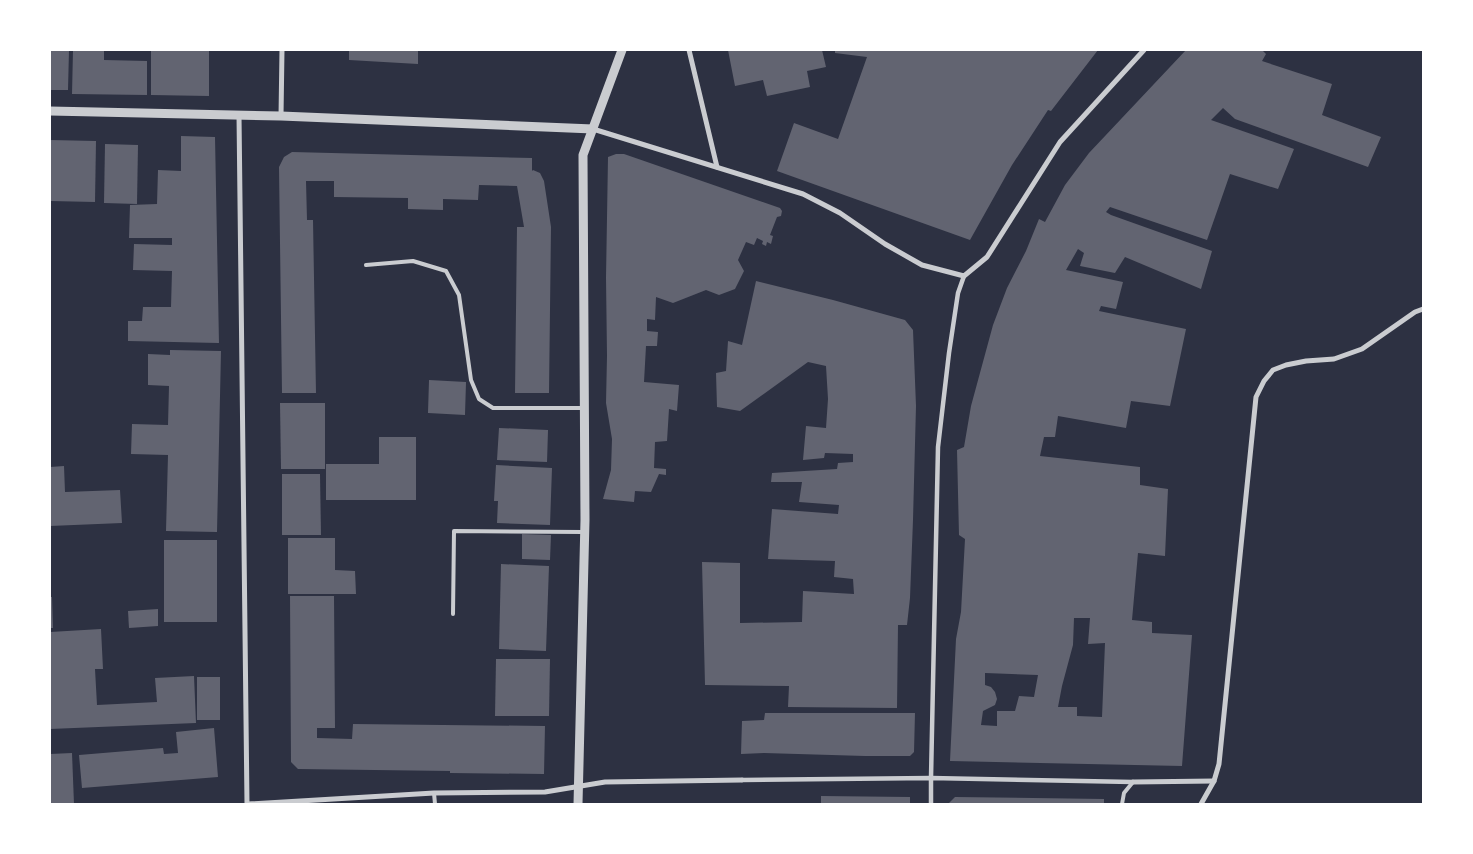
<svg xmlns="http://www.w3.org/2000/svg" width="1473" height="854" viewBox="0 0 1473 854" font-family="'Work Sans',sans-serif">
	<rect width="100%" height="100%" fill="#2d3142"/>
	<g fill="#626471" fill-rule="evenodd">
		<path d="M 50,50 L 69,50 L 68,90 L 50,90 Z"/>
		<path d="M 73,50 L 104,50 L 104,60 L 147,61 L 147,95 L 72,94 Z"/>
		<path d="M 151,50 L 209,50 L 209,96 L 151,95 Z"/>
		<path d="M 349,50 L 418,50 L 418,64 L 349,60 Z"/>
		<path d="M 728,50 L 822,50 L 826,67 L 807,71 L 810,87 L 767,96 L 763,80 L 735,86 Z"/>
		<path d="M 835,50 L 1098,50 L 1051,111 L 1048,110 L 1012,165 L 970,240 L 777,171 L 794,123 L 838,139 L 867,57 L 835,53 Z"/>
		<path d="M 1186,50 L 1262,50 L 1266,54 L 1262,61 L 1332,84 L 1322,115 L 1381,137 L 1368,167 L 1235,119 L 1223,108 L 1211,120 L 1294,149 L 1278,189 L 1230,174 L 1207,240 L 1110,207 L 1106,212 L 1111,215 L 1212,251 L 1201,289 L 1125,257 L 1115,273 L 1080,266 L 1084,253 L 1078,249 L 1066,270 L 1123,282 L 1116,309 L 1101,306 L 1099,311 L 1186,329 L 1170,406 L 1131,401 L 1126,428 L 1058,416 L 1055,437 L 1044,437 L 1040,456 L 1140,467 L 1140,485 L 1168,489 L 1165,556 L 1138,553 L 1132,620 L 1152,622 L 1152,633 L 1192,635 L 1182,766 L 950,761 L 956,639 L 961,612 L 965,539 L 959,535 L 957,450 L 964,447 L 971,406 L 993,325 L 1007,288 L 1026,251 L 1039,219 L 1045,222 L 1065,185 L 1089,153 ZM 1074,618 L 1090,618 L 1088,644 L 1105,643 L 1102,717 L 1077,716 L 1077,707 L 1058,707 L 1062,686 L 1073,645 ZM 985,673 L 1038,675 L 1034,697 L 1019,696 L 1015,711 L 997,711 L 997,726 L 981,725 L 983,711 L 995,705 L 997,699 L 995,692 L 991,687 L 985,685 Z"/>
		<path d="M 181,136 L 215,137 L 219,343 L 128,341 L 128,321 L 142,321 L 143,307 L 171,307 L 172,271 L 133,270 L 134,244 L 172,245 L 172,238 L 129,238 L 130,205 L 157,204 L 158,170 L 181,171 Z"/>
		<path d="M 50,140 L 96,141 L 95,202 L 50,201 Z"/>
		<path d="M 105,144 L 138,145 L 137,204 L 104,203 Z"/>
		<path d="M 292,152 L 532,158 L 532,171 L 533,170 L 540,173 L 544,181 L 551,227 L 549,393 L 515,393 L 517,227 L 524,227 L 517,186 L 479,185 L 478,200 L 443,199 L 443,210 L 408,209 L 408,198 L 334,197 L 334,181 L 306,181 L 307,220 L 313,220 L 316,393 L 282,393 L 279,167 L 284,157 Z"/>
		<path d="M 616,154 L 624,154 L 780,208 L 782,211 L 781,216 L 777,217 L 770,235 L 773,236 L 771,244 L 767,242 L 766,246 L 762,244 L 763,241 L 757,238 L 754,245 L 746,242 L 738,260 L 744,271 L 735,289 L 719,295 L 706,290 L 673,303 L 656,297 L 655,320 L 647,319 L 647,331 L 658,332 L 657,346 L 646,346 L 644,382 L 679,385 L 677,411 L 669,409 L 667,441 L 655,442 L 654,468 L 666,469 L 666,475 L 659,474 L 651,492 L 635,491 L 634,502 L 603,499 L 611,470 L 612,439 L 606,403 L 607,356 L 606,278 L 608,157 Z"/>
		<path d="M 756,281 L 833,300 L 905,320 L 913,330 L 916,406 L 913,520 L 910,598 L 907,625 L 898,625 L 897,708 L 788,707 L 789,686 L 705,685 L 702,562 L 740,563 L 740,623 L 802,622 L 803,591 L 854,594 L 853,579 L 834,577 L 835,561 L 768,559 L 772,509 L 838,514 L 839,505 L 799,502 L 802,482 L 771,482 L 772,473 L 837,469 L 838,463 L 853,462 L 853,454 L 825,453 L 824,458 L 803,460 L 806,426 L 826,428 L 828,399 L 826,366 L 808,362 L 740,411 L 717,407 L 716,373 L 726,371 L 728,341 L 742,345 Z"/>
		<path d="M 170,350 L 221,351 L 217,532 L 166,531 L 168,455 L 131,454 L 132,424 L 168,425 L 169,386 L 148,385 L 148,354 L 170,355 Z"/>
		<path d="M 429,380 L 466,382 L 465,415 L 428,413 Z"/>
		<path d="M 280,403 L 325,403 L 325,469 L 281,469 Z"/>
		<path d="M 499,428 L 548,430 L 547,462 L 497,460 Z"/>
		<path d="M 379,437 L 416,437 L 416,500 L 326,500 L 326,464 L 379,464 Z"/>
		<path d="M 496,465 L 552,468 L 550,525 L 497,523 L 498,501 L 494,501 Z"/>
		<path d="M 64,466 L 65,492 L 120,490 L 122,523 L 50,526 L 50,467 Z"/>
		<path d="M 282,474 L 320,474 L 321,535 L 282,535 Z"/>
		<path d="M 522,534 L 551,535 L 550,560 L 522,559 Z"/>
		<path d="M 288,538 L 335,538 L 335,570 L 355,571 L 356,594 L 288,594 Z"/>
		<rect x="164" y="540" width="53" height="82"/>
		<path d="M 501,564 L 549,566 L 546,651 L 499,649 Z"/>
		<path d="M 290,596 L 334,596 L 335,728 L 317,728 L 317,738 L 352,739 L 353,724 L 545,726 L 544,774 L 450,773 L 450,771 L 298,769 L 291,762 Z"/>
		<path d="M 50,597 L 52,597 L 53,628 L 50,628 Z"/>
		<path d="M 158,609 L 158,626 L 129,628 L 128,611 Z"/>
		<path d="M 101,629 L 103,669 L 95,669 L 97,705 L 157,702 L 155,678 L 194,676 L 196,723 L 50,729 L 50,632 Z"/>
		<path d="M 496,659 L 550,659 L 549,716 L 495,716 Z"/>
		<rect x="197" y="677" width="23" height="43"/>
		<path d="M 765,713 L 915,713 L 914,752 L 910,756 L 865,756 L 764,753 L 741,754 L 742,721 L 764,720 Z"/>
		<path d="M 214,728 L 218,777 L 82,788 L 79,755 L 163,748 L 164,754 L 178,753 L 176,732 Z"/>
		<path d="M 72,753 L 74,804 L 50,804 L 50,754 Z"/>
		<path d="M 821,796 L 910,797 L 910,804 L 821,804 Z"/>
		<path d="M 955,797 L 1104,799 L 1104,804 L 948,804 Z"/>
	</g>
	<g fill="none" stroke-linecap="round" stroke-linejoin="round">
		<g stroke="#caccd0" stroke-width="4">
			<path d="M 366,265 L 413,261 L 446,271 L 459,295 L 471,380 L 479,399 L 493,408 L 584,408"/>
			<path d="M 453,614 L 454,531 L 583,532"/>
			<path d="M 434,793 L 435,804"/>
			<path d="M 1122,804 L 1124,793 L 1133,782"/>
		</g>
		<g stroke="#caccd0" stroke-width="4.5">
			<path d="M 742,780 L 931,778 L 1133,782"/>
			<path d="M 931,804 L 931,778 L 938,447 L 949,353 L 958,293 L 964,276"/>
		</g>
		<g stroke="#caccd0" stroke-width="5">
			<path d="M 689,50 L 717,167"/>
			<path d="M 239,115 L 247,804"/>
			<path d="M 281,116 L 282,50"/>
			<path d="M 593,129 L 803,194 L 840,213 L 885,244 L 922,265 L 964,276 L 987,257 L 1060,142 L 1144,50"/>
			<path d="M 1133,782 L 1214,781"/>
			<path d="M 248,804 L 434,793 L 545,792 L 605,782 L 742,780"/>
			<path d="M 1201,804 L 1214,781 L 1219,764 L 1256,397 L 1264,381 L 1273,370 L 1286,365 L 1306,361 L 1334,359 L 1362,349 L 1415,312 L 1423,309"/>
		</g>
		<g stroke="#caccd0" stroke-width="9">
			<path d="M 50,111 L 281,116 L 593,129"/>
			<path d="M 578,804 L 585,520 L 583,155 L 622,50"/>
		</g>
	</g>
	<rect width="1473" height="854" fill="none" stroke="#ffffff" stroke-width="102"/>
</svg>
